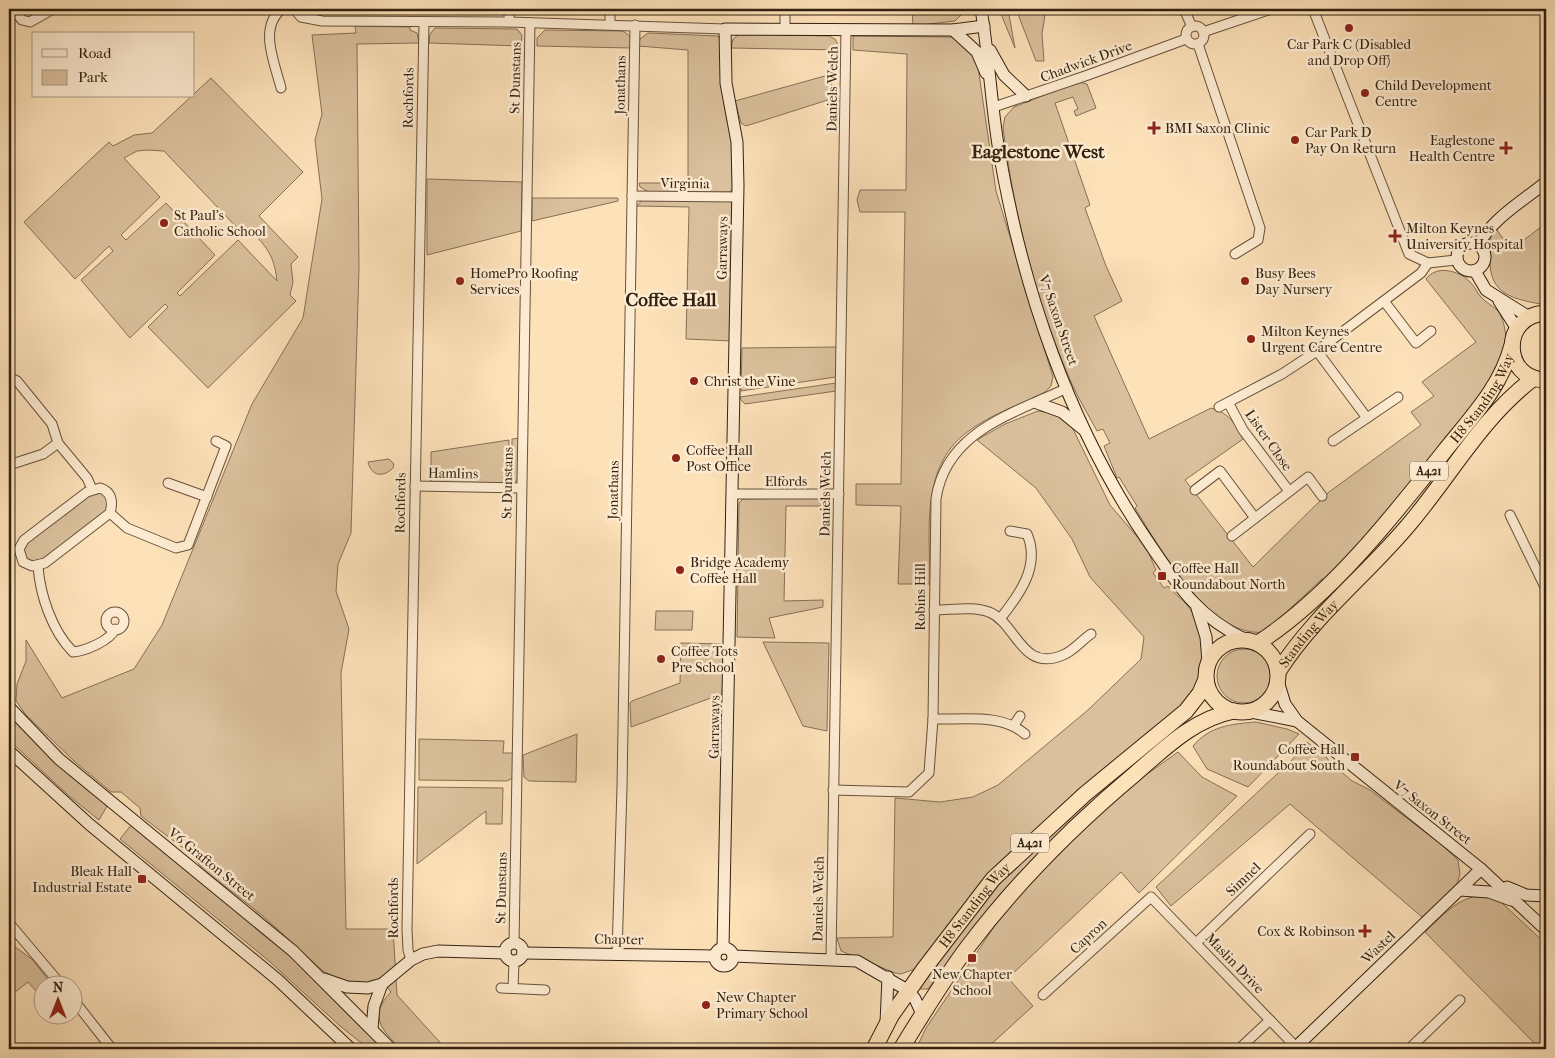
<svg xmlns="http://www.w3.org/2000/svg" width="1555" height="1058" viewBox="0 0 1555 1058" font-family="'IM FELL French Canon',serif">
	<rect width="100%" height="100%" fill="#fde1b9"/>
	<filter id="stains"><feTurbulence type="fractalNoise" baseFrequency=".004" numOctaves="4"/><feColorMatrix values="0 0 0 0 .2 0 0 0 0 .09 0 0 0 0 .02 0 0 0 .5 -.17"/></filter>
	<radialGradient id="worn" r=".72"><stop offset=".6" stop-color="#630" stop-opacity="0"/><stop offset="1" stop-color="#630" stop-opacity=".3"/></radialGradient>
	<g fill="#dac09c" stroke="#867056" fill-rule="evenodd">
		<path d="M 912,9 L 967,9 L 955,21 L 913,26 Z"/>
		<path d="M 999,9 L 1008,9 L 1015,48 Z"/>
		<path d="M 1016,9 L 1046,9 L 1042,34 L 1044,61 L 1036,61 Z"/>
		<path d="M 355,26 L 410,27 L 410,30 L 417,33 L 419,43 L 357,44 L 359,269 L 351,533 L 338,564 L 336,591 L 349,629 L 341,673 L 346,929 L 393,929 L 397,995 L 446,1049 L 401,1049 C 381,1029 368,1016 391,992 L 382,981 L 363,986 L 336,978 L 323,971 L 263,916 L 203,869 L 191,854 L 141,816 L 140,808 L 121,792 L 111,792 L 74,761 L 26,715 L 16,701 L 17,684 L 26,661 L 26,640 L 62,698 L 134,669 L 162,625 L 252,404 L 303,318 L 322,199 L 315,140 L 322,114 L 312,35 L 356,33 Z"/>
		<path d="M 435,28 L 517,29 L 522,35 L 521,46 L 429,43 L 430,34 Z"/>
		<path d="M 545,30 L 623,31 L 631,37 L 631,48 L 537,46 L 537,38 Z"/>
		<path d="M 648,33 L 718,36 L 721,42 L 734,135 L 734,189 L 729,192 L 649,192 L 640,187 L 639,183 L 688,183 L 688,50 L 638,46 L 640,39 Z"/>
		<path d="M 739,34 L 829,36 L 835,39 L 841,50 L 731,48 L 733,39 Z"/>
		<path d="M 853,36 L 952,37 L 961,41 L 977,60 L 996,191 L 1053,377 L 1051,386 L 1045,392 C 1019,405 989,415 966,433 C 920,468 930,534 930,584 L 898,584 L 901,506 L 856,505 L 856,484 L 901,484 L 905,212 L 860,212 L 857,200 L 860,190 L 906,190 L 907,54 L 853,50 Z"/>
		<path d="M 832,74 L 831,99 L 746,126 L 741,123 L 735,101 Z"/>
		<path d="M 211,78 L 303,172 L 259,216 L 298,257 L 291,264 L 293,282 L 290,295 L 296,301 L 208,388 L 148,327 L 168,307 L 165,304 L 130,338 L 81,280 L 113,251 L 109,246 L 75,279 L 24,222 L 109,142 L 113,146 L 134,135 L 152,133 ZM 147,150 L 164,151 L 242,233 L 247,227 C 266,246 274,254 277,281 L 238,240 L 180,296 L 177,293 L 215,255 L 166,203 L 126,240 L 121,235 L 160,197 L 124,158 L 137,151 Z"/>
		<path d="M 1078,82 L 1087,84 L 1096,108 L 1076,116 L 1074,111 L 1078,109 L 1073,97 L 1055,103 L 1090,205 L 1085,208 L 1106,266 L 1122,301 L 1094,316 L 1149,439 L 1211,408 C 1230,414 1234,422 1243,439 L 1185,480 L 1253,567 L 1329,492 L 1421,425 L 1411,412 L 1434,396 L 1422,382 L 1476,342 L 1426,279 C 1436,265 1458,270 1469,281 C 1475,286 1477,294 1483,299 C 1488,304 1497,308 1500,314 C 1508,330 1507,349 1501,366 C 1495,381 1479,396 1470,409 C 1426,470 1375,525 1326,581 L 1322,579 L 1265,632 C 1209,639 1160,548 1135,508 L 1137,506 L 1119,477 L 1117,478 L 1104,446 L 1110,443 L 1103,429 L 1097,431 C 1089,416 1079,400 1072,384 C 1036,304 1014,215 1003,127 L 1005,117 L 1014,107 Z"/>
		<path d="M 427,179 L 522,182 L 521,231 L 427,255 Z"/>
		<path d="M 532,198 L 618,198 L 618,201 L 532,221 Z"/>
		<path d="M 643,199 L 730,201 L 733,203 L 732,341 L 686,339 L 689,207 L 637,206 Z"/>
		<path d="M 1546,223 L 1546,305 C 1514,299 1488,296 1490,256 C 1491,242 1487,240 1495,227 L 1511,250 Z"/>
		<path d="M 837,347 L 836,377 L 741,391 L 742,348 Z"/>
		<path d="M 836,383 L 836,391 L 745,404 L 741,400 L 740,397 Z"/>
		<path d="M 1038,411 L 1052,413 L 1070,423 L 1110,505 L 1146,547 L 1156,570 L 1153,573 L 1164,588 L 1168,586 C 1176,595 1186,602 1192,612 C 1204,630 1208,679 1192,697 C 1181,709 1166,718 1153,728 L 1155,732 L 1082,791 L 915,969 L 901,974 L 895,973 L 841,951 L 837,938 L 893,937 L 895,798 L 940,802 L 973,797 L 998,785 L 1088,710 L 1141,659 L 1144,637 L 1090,577 L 1072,539 L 1036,488 L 977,440 L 1005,424 Z"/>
		<path d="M 520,438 C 520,451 525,477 512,485 L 512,439 Z"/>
		<path d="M 509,440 L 508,485 L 431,484 L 431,452 Z"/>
		<path d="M 389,459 L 394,464 L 393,468 C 383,478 371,476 368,462 Z"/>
		<path d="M 98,492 L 106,496 L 108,503 L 106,511 L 42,560 L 33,562 L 26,559 L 23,553 L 26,543 L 91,494 Z"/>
		<path d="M 822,498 L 823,506 L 786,506 L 784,601 L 823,600 L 823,607 L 769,618 L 775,638 L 737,637 L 739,503 L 743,499 Z"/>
		<path d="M 656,611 L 693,611 L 692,630 L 655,630 Z"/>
		<path d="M 763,642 L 829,643 L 827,731 L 803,726 Z"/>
		<path d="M 681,643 L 726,644 L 722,694 L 631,727 L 630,703 L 632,701 L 680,683 Z"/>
		<circle cx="1244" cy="676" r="27"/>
		<path d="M 9,714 L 107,806 L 99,820 L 68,795 L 9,740 Z"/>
		<path d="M 1256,722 L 1287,729 L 1299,734 L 1248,787 L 1207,769 L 1193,746 C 1210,726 1231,724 1256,722 Z"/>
		<path d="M 577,734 L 576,782 L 529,781 L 524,777 L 523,755 Z"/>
		<path d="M 419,739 L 504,741 L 503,753 L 514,753 L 513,778 L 507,781 L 419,780 Z"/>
		<path d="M 1160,741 L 1164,745 L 1001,893 L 928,989 L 917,989 C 949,946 981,901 1020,863 C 1064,819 1113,781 1160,741 Z"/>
		<path d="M 1307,742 L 1318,751 L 1320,749 L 1330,762 L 1352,781 L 1370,790 L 1442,845 L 1458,860 L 1460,874 L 1456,887 L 1447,898 L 1422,917 L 1290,804 L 1171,906 L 1156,887 L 1292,760 Z"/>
		<path d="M 1178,752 L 1202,777 L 1237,796 L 1139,893 L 1121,872 L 1008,978 L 1033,1006 L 986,1049 L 916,1049 L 926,1028 L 1004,912 L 1047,865 L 1084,827 L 1136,782 Z"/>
		<path d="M 418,787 L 503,788 L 502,824 L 486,824 L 486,811 L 417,864 Z"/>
		<path d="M 132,824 L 278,944 L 385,1049 L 369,1049 L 340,1026 L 269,961 L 120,839 Z"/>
		<path d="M 1482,895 L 1496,898 L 1503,904 L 1546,944 L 1546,1049 L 1540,1049 L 1425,932 C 1443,915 1457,898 1482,895 Z"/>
		<path d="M 11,944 L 33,960 L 52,985 L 42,986 L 42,998 L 28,982 L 9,997 L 9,946 Z"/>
	</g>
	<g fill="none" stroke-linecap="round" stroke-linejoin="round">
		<defs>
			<g id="street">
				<path d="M 13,9 L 22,20 L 30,22 L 53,9"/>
				<path d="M 294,9 L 301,17 L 322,21 L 509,22 L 725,29"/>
				<path d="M 509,9 L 509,22"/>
				<path d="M 785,9 L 785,28"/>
				<path d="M 1184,9 L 1192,27"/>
				<path d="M 1313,9 L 1409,254 L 1428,263 L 1456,260"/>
				<path d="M 610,24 L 610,9"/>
				<circle cx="1195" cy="35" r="9"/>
				<path d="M 1203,32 L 1271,9"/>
				<path d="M 1198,44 L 1260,228 L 1258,240 L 1235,254"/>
				<path d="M 281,88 C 275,64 258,27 282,9"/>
				<path d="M 994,107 L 1088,75 L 1186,39"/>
				<path d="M 632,196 L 738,197"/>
				<path d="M 1384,301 L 1416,343 L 1431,331"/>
				<path d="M 1317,351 L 1367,418"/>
				<path d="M 9,377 L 17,381 L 52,424 L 58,443 L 87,478 L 92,489"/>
				<path d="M 1229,404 L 1243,430 L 1289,491"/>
				<path d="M 1219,407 L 1282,374 L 1317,351 L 1421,273 L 1428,263"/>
				<path d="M 1333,441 L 1398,397"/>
				<path d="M 9,465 L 43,454 L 58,443"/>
				<path d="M 168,483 L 207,497"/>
				<path d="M 415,486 L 520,488"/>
				<path d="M 100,488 C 112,492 113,502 110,513 L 45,563 L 32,566 L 23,562 L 19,549 L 24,540 L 87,492 Z"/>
				<path d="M 1195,490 L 1220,471 L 1255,518"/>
				<path d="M 733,494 L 839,494"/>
				<path d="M 110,513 L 127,528 L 176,548 L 188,545 L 226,446 L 216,441"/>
				<path d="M 1510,515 L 1546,589"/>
				<path d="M 1232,536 L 1308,477 L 1322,496"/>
				<path d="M 38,566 C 40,595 52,631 73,652 C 85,651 110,641 115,629"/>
				<path d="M 934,610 C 951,610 973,606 989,612 C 1017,623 1021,673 1063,655 C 1073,651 1082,640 1091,634"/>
				<circle cx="115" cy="621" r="9"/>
				<path d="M 1000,619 C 1019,595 1041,566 1027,534 L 1010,531"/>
				<path d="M 933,719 C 963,720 1001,713 1025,734"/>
				<path d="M 1014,725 L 1020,716"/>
				<path d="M 833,790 L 909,792 L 929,773 L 933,719 L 936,499 C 946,431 1013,414 1067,388"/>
				<path d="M 9,923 L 62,986"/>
				<path d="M 514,943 L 530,23"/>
				<path d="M 1196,943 L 1310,834"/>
				<path d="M 617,954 L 622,787 L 635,25"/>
				<path d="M 831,959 L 846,30"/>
				<path d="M 411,960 L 408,950 L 407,929 L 424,22"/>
				<path d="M 501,988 L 545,990"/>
				<path d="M 513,988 L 514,962"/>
				<path d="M 1043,995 L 1151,897 L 1296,1047"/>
				<path d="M 72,998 L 112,1049"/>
				<path d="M 1239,1049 L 1270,1020"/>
				<path d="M 1409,1049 L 1460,1000"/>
			</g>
			<g id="secondary">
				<path d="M 981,9 C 989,56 991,104 999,151 C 1022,287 1069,425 1147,540 C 1177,584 1196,616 1246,640"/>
				<path d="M 953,30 L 977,52 L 986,73"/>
				<path d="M 990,50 L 1004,75 L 1026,96"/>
				<circle cx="1471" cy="257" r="14"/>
				<path d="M 1478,245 C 1494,217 1522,202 1546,182"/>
				<path d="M 1475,271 L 1486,290 L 1529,317"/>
				<path d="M 1499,301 L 1517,329"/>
				<path d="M 1037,403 L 1062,412 L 1084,430"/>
				<path d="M 1197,608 L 1206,637 L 1208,662"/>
				<path d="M 1278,681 L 1285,704 L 1297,721 L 1481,869 L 1546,930"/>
				<path d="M 9,707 L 59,759 L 293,951 L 391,1049"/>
				<path d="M 1246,711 L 1297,721"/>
				<path d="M 9,751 L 89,824 L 278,980 L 351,1049"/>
				<path d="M 1507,887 L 1526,895 L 1546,896"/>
				<path d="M 1460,890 L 1489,892 L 1511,900"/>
				<circle cx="514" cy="952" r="9"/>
				<path d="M 723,948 L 738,186 L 737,142 L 726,83 L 725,29 L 953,30 L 984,26"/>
				<circle cx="724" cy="957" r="9"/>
				<path d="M 523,953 L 715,956"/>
				<path d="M 733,956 L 857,961 L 909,991 L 915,999 L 922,1014"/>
				<path d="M 324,979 L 347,987 L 368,988 L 382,984 L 411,960 L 423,954 L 438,951 L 505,953"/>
				<path d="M 886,1023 L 888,977"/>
				<path d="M 372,1029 L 374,1006 L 382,984"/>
				<path d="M 1298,1049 L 1296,1047 L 1481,869"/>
			</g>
			<g id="highway">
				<path d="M 1546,313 C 1500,315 1502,380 1546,380"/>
				<circle cx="1242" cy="676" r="36"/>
				<path id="s1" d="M 1258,643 C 1329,597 1390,520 1443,453 C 1470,419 1501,388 1512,345"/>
				<path id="s2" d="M 1278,672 C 1315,614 1368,574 1411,522 C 1452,473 1483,416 1534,378"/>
				<path id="s3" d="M 874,1049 L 891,1016 L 924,969 L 993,879 L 1085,794 L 1186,711 L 1200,693 L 1206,679"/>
				<path d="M 901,1049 C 922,1015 943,980 967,948 C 1016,883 1074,825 1136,773 C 1166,747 1194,719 1234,711"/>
			</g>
		</defs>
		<use href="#street" stroke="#65513a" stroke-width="11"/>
		<use href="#secondary" stroke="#32210f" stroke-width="13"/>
		<use href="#highway" stroke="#32210f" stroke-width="17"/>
		<use href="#street" stroke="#feecd2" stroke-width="9"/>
		<use href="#secondary" stroke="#feecd2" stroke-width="11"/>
		<use href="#highway" stroke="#fde1b9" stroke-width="15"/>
	</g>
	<g fill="#8f2418" stroke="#feecd2" stroke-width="2">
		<circle cx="1349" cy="28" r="5"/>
		<circle cx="1365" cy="93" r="5"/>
		<path d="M1151.5 120.5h5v5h5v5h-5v5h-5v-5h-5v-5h5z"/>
		<circle cx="1295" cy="140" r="5"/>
		<path d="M1503.5 140.5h5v5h5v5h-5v5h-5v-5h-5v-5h5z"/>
		<circle cx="164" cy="223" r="5"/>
		<path d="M1392.5 228.5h5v5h5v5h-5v5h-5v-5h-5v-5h5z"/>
		<circle cx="460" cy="281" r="5"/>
		<circle cx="1245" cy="281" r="5"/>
		<circle cx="1251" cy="339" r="5"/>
		<circle cx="694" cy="381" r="5"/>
		<circle cx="676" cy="458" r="5"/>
		<circle cx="680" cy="570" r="5"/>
		<rect x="1157" y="571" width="10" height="10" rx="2.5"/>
		<circle cx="661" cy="659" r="5"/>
		<rect x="1350" y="752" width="10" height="10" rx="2.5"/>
		<rect x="137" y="874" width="10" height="10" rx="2.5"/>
		<path d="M1362.5 923.5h5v5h5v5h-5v5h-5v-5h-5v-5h5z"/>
		<rect x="967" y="953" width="10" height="10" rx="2.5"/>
		<circle cx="706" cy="1005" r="5"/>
	</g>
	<g text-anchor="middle" stroke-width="5" stroke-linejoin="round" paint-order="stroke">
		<g fill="#feecd2" stroke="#6f5e4a" stroke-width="1">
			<rect x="1410" y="461.5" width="38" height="19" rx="4"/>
			<rect x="1011" y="833.5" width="38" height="19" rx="4"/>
		</g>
		<g font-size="12" font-weight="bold" fill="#32210f">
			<text x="1429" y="475">A421</text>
			<text x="1030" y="847">A421</text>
		</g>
		<g font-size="14" fill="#32210f" stroke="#feecd2" text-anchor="start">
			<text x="1349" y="49" text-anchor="middle">Car Park C (Disabled<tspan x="1349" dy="16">and Drop Off)</tspan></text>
			<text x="1375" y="90">Child Development<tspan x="1375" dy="16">Centre</tspan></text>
			<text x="1165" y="133">BMI Saxon Clinic</text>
			<text x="1305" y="137">Car Park D<tspan x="1305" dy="16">Pay On Return</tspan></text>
			<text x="1495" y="145" text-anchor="end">Eaglestone<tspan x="1495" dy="16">Health Centre</tspan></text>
			<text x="174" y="220">St Paul's<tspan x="174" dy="16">Catholic School</tspan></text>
			<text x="1406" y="233">Milton Keynes<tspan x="1406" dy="16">University Hospital</tspan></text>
			<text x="470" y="278">HomePro Roofing<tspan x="470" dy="16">Services</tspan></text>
			<text x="1255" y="278">Busy Bees<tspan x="1255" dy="16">Day Nursery</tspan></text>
			<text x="1261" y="336">Milton Keynes<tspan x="1261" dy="16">Urgent Care Centre</tspan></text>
			<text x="704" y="386">Christ the Vine</text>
			<text x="686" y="455">Coffee Hall<tspan x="686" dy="16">Post Office</tspan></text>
			<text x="690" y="567">Bridge Academy<tspan x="690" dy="16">Coffee Hall</tspan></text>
			<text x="1172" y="573">Coffee Hall<tspan x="1172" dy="16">Roundabout North</tspan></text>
			<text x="671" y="656">Coffee Tots<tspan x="671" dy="16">Pre School</tspan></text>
			<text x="1345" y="754" text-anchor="end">Coffee Hall<tspan x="1345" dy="16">Roundabout South</tspan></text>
			<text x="132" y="876" text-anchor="end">Bleak Hall<tspan x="132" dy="16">Industrial Estate</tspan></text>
			<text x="1355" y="936" text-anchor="end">Cox &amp; Robinson</text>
			<text x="972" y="979" text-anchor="middle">New Chapter<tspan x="972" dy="16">School</tspan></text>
			<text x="716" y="1002">New Chapter<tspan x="716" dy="16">Primary School</tspan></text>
		</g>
		<g font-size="14" fill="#32210f" stroke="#feecd2">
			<text transform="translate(1086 61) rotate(-20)" y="5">Chadwick Drive</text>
			<text transform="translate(515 78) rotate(-89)" y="5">St Dunstans</text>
			<text transform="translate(620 85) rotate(-89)" y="5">Jonathans</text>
			<text transform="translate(832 89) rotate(-89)" y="5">Daniels Welch</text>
			<text transform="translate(408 98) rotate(-89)" y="5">Rochfords</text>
			<text transform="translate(685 183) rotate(1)" y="5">Virginia</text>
			<text transform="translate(722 248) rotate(-89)" y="5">Garraways</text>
			<text transform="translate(1059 320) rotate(71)" y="5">V7 Saxon Street</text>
			<text dy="5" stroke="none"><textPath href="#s1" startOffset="334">H8 Standing Way</textPath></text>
			<text transform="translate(1269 440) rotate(55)" y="5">Lister Close</text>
			<text transform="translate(453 473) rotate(1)" y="5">Hamlins</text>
			<text x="786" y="486">Elfords</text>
			<text transform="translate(507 483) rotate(-89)" y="5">St Dunstans</text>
			<text transform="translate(613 490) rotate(-89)" y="5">Jonathans</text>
			<text transform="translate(825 494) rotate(-89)" y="5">Daniels Welch</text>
			<text transform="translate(400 503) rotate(-89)" y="5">Rochfords</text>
			<text transform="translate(920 597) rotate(-90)" y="5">Robins Hill</text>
			<text dy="5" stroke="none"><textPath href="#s2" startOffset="49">Standing Way</textPath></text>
			<text transform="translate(714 727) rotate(-89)" y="5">Garraways</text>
			<text transform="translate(1433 812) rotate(38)" y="5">V7 Saxon Street</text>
			<text transform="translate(212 864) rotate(39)" y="5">V6 Grafton Street</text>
			<text transform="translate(1243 879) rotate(-44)" y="5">Simnel</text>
			<text transform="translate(501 888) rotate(-89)" y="5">St Dunstans</text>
			<text transform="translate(818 899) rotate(-89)" y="5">Daniels Welch</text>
			<text dy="5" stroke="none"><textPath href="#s3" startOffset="176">H8 Standing Way</textPath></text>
			<text transform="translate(393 908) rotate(-90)" y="5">Rochfords</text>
			<text transform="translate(1088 936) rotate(-43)" y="5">Capron</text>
			<text transform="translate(619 939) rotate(1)" y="5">Chapter</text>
			<text transform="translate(1378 947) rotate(-44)" y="5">Wastel</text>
			<text transform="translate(1235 963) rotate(46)" y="5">Maslin Drive</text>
		</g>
		<g font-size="19" font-weight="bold" fill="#32210f" stroke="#feecd2">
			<text x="1038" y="158">Eaglestone West</text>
			<text x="671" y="306">Coffee Hall</text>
		</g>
	</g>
	<rect width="1555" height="1058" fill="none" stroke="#fde1b9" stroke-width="30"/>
	<rect x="10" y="10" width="1535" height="1038" fill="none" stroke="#32210f" stroke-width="2.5"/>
	<rect x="15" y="15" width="1525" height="1028" fill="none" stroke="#32210f"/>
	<rect x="32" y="32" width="162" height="65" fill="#feecd2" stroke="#ac9b84"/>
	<rect x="42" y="49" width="25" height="8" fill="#feecd2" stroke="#ac9b84"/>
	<text x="78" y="58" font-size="15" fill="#32210f">Road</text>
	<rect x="42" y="70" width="25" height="15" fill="#dac09c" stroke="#ac9b84"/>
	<text x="78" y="82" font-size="15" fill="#32210f">Park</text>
	<g transform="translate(58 1000)"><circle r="24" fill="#feecd2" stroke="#ac9b84"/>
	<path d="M0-4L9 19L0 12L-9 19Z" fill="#8f2418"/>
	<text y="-8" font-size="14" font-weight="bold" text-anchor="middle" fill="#32210f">N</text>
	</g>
	<rect width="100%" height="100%" filter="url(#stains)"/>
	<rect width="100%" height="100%" fill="url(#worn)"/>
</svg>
